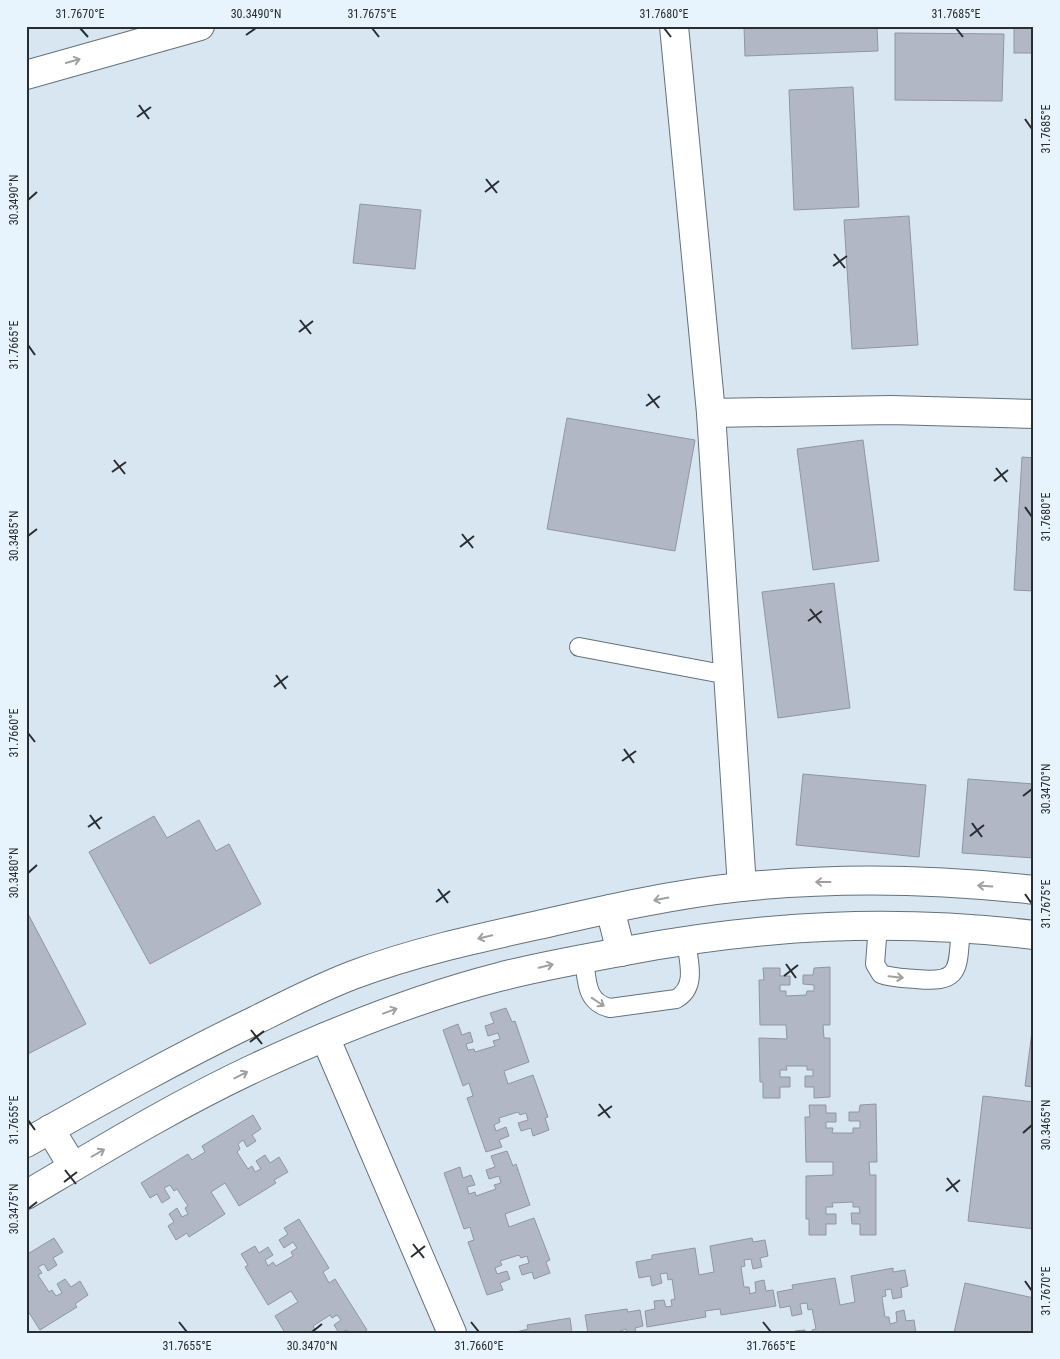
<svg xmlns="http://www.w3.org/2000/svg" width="1060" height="1359" viewBox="0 0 1060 1359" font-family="'Roboto Condensed',sans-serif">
	<rect width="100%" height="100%" fill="#d8e6f2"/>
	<g fill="#b2b7c6" stroke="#9095a4">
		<path d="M 744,26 L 877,26 L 878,51 L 745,56 Z"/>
		<rect x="1014" y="26" width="20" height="27"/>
		<path d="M 895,33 L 1004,34 L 1002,101 L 895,100 Z"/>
		<path d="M 853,87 L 859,207 L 794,210 L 789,90 Z"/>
		<path d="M 360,204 L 421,210 L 415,269 L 353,263 Z"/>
		<path d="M 909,216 L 918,345 L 852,349 L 844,220 Z"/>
		<path d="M 567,418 L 695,440 L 675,551 L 547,529 Z"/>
		<path d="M 863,440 L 879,561 L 813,570 L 797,449 Z"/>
		<path d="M 1022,457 L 1034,458 L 1034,591 L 1014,590 Z"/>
		<path d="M 834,583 L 850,708 L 778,718 L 762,592 Z"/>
		<path d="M 803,774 L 926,785 L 919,857 L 796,845 Z"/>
		<path d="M 968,779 L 1034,784 L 1034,858 L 962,853 Z"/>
		<path d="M 154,816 L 167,838 L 199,820 L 216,851 L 229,844 L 261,904 L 150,964 L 89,852 Z"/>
		<path d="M 26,910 L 86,1024 L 26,1055 Z"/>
		<path d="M 830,967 L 830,1025 L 823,1025 L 824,1038 L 830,1038 L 830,1097 L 814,1098 L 814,1087 L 805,1087 L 805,1076 L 813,1076 L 813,1070 L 807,1070 L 807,1066 L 786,1066 L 787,1070 L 780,1070 L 780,1077 L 790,1077 L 790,1087 L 780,1087 L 780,1098 L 763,1098 L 763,1082 L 760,1082 L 759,1038 L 787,1039 L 786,1025 L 760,1025 L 759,980 L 764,980 L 763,968 L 780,968 L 780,976 L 790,976 L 790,985 L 780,985 L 780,991 L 786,991 L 786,996 L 806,995 L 807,991 L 814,991 L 814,985 L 803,984 L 803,975 L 813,975 L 814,968 Z"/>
		<path d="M 506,1008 L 512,1022 L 515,1021 L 529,1062 L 504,1071 L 508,1084 L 533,1075 L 548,1117 L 545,1118 L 549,1130 L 533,1136 L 531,1128 L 521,1131 L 518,1123 L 528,1120 L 526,1113 L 520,1115 L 518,1112 L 499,1118 L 500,1122 L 494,1125 L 496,1131 L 506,1127 L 509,1136 L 499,1140 L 502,1147 L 486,1152 L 467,1098 L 473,1096 L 469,1083 L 463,1086 L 443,1030 L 458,1024 L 462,1035 L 470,1032 L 473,1042 L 466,1044 L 468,1050 L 474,1049 L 475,1052 L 495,1046 L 493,1041 L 500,1039 L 498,1033 L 488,1036 L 485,1026 L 494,1023 L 490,1013 Z"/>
		<path d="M 1034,1016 L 1034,1087 L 1025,1086 Z"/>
		<path d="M 983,1096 L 1034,1102 L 1034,1229 L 968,1221 Z"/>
		<path d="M 876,1104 L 877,1162 L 869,1162 L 870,1175 L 876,1175 L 876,1235 L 860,1235 L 860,1224 L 852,1224 L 851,1213 L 860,1213 L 859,1207 L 853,1207 L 853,1202 L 832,1203 L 833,1207 L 826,1207 L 826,1214 L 836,1214 L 836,1224 L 826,1224 L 826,1235 L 809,1235 L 809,1219 L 806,1219 L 806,1176 L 833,1175 L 833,1162 L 806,1162 L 805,1117 L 810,1117 L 809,1105 L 826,1105 L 826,1113 L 836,1113 L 836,1122 L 826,1122 L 826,1128 L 833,1128 L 832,1133 L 853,1133 L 853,1128 L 860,1128 L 860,1121 L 849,1121 L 849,1112 L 859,1112 L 860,1105 Z"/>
		<path d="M 253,1115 L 261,1129 L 252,1135 L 256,1141 L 247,1147 L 243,1140 L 238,1144 L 240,1149 L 237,1152 L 248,1169 L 252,1166 L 255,1172 L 261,1169 L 256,1161 L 265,1155 L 270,1163 L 279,1157 L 288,1172 L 274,1180 L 276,1183 L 239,1206 L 225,1183 L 211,1192 L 225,1214 L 189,1237 L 187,1233 L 176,1240 L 168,1226 L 174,1222 L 169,1214 L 177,1208 L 182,1217 L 188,1214 L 185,1208 L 188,1206 L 177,1189 L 174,1191 L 170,1185 L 164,1188 L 170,1198 L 162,1203 L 157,1194 L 150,1198 L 141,1183 L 188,1154 L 192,1160 L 205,1152 L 202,1146 Z"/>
		<path d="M 507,1151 L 513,1166 L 516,1164 L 530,1205 L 505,1214 L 509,1227 L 534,1218 L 550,1260 L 546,1262 L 550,1273 L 534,1279 L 532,1272 L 522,1275 L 519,1266 L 529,1263 L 527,1256 L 521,1258 L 519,1255 L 500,1261 L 502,1265 L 495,1268 L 497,1274 L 507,1271 L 510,1279 L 500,1283 L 503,1290 L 487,1295 L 468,1242 L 474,1240 L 470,1227 L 464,1229 L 444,1173 L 460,1167 L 463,1178 L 471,1175 L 475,1185 L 467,1187 L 469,1194 L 475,1192 L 476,1196 L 496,1189 L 494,1185 L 501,1183 L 499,1176 L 489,1179 L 486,1170 L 495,1167 L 491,1156 Z"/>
		<path d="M 299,1219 L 329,1268 L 323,1272 L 329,1283 L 335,1279 L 367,1330 L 362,1333 L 349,1333 L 347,1330 L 339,1333 L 334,1325 L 341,1320 L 337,1315 L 332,1318 L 330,1315 L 313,1326 L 315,1329 L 309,1333 L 285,1333 L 275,1316 L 298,1302 L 291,1291 L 268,1305 L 245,1267 L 248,1265 L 241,1254 L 255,1246 L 259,1253 L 268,1247 L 273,1255 L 265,1260 L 268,1266 L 273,1262 L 276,1266 L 293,1256 L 291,1252 L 297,1248 L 293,1242 L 284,1248 L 279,1240 L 288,1234 L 284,1228 Z"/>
		<path d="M 54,1238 L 63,1252 L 53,1258 L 57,1265 L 48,1271 L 44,1264 L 38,1267 L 42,1273 L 38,1275 L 49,1292 L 52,1290 L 56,1296 L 62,1293 L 57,1284 L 65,1279 L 71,1287 L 80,1281 L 88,1295 L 75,1304 L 77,1307 L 40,1330 L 26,1308 L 26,1255 Z"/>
		<path d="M 752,1238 L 753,1242 L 765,1240 L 768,1256 L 760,1258 L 762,1267 L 753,1269 L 751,1259 L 744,1260 L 745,1266 L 741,1267 L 744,1287 L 749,1287 L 750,1294 L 756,1292 L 755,1282 L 764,1280 L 766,1291 L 773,1290 L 776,1306 L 721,1315 L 720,1309 L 705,1311 L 706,1317 L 647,1327 L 645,1311 L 655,1309 L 654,1301 L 664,1300 L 666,1307 L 672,1306 L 671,1300 L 675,1299 L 672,1279 L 668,1280 L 667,1273 L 660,1274 L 662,1283 L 652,1286 L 650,1276 L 639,1278 L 636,1262 L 652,1259 L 652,1255 L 695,1248 L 699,1275 L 714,1272 L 710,1246 Z"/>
		<path d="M 893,1268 L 893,1272 L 905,1270 L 908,1286 L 901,1288 L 902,1297 L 893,1299 L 891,1289 L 885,1290 L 886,1296 L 882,1297 L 885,1317 L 889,1317 L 890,1324 L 897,1322 L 896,1312 L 904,1310 L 906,1321 L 914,1320 L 916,1333 L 812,1333 L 812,1330 L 816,1329 L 812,1309 L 808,1310 L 807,1303 L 800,1304 L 802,1314 L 792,1316 L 790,1306 L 780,1308 L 777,1292 L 793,1289 L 792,1285 L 835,1278 L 840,1305 L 855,1302 L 851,1276 Z"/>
		<path d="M 965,1283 L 1034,1298 L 1034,1333 L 954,1333 Z"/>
		<path d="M 627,1309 L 628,1312 L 640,1310 L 643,1326 L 635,1328 L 636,1333 L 627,1333 L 626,1329 L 620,1331 L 620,1333 L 588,1333 L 585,1315 Z"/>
		<path d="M 570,1318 L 572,1333 L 512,1333 L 528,1329 L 527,1325 Z"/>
		<path d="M 805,1330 L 805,1333 L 795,1333 L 795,1331 Z"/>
	</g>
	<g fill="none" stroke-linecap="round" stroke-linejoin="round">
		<defs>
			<g id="service">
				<path d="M 579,647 L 728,675"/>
				<path d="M 878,925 L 875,964 L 881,974 C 892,978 905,978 916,979 C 963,984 957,967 961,928"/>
				<path d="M 584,958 C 587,980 585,1002 610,1008 L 676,999 C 698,987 688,960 686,940"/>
			</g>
			<g id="minor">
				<path d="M 674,26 L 711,413 L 742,887"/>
				<path d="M 26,75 L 200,26"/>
				<path d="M 711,413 L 891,410 L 1034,414"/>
				<path d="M 610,909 L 621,952"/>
				<path d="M 325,1037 L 452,1333"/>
				<path d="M 50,1129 L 73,1167"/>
				<path d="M 26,1143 C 102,1100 177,1058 256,1020 C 288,1004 319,988 353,975 C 414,952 479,938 543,924 C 608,909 674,894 741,887 C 837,877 938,879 1034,890"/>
				<path d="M 26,1195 C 102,1150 179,1103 259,1066 C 337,1030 417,998 499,977 C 541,966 583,959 625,951 C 763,925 893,918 1034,935"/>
			</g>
		</defs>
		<use href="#service" stroke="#64727c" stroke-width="20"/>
		<use href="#minor" stroke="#64727c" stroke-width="30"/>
		<use href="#service" stroke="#fff" stroke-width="18"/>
		<use href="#minor" stroke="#fff" stroke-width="28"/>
	</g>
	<defs><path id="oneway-shaft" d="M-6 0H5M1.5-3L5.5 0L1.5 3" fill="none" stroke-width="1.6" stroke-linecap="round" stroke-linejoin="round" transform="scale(1.25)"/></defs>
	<g stroke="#9ea0a2">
		<use href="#oneway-shaft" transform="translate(73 61) rotate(-16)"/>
		<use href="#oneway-shaft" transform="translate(823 882) rotate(180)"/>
		<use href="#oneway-shaft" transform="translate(985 886) rotate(-176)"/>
		<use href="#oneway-shaft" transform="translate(661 899) rotate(169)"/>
		<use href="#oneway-shaft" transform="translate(485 937) rotate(166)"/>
		<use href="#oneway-shaft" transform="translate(546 966) rotate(-13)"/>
		<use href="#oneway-shaft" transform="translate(896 977) rotate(6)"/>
		<use href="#oneway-shaft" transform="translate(598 1002) rotate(34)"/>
		<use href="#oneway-shaft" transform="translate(390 1011) rotate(-20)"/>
		<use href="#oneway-shaft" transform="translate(241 1075) rotate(-27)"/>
		<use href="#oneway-shaft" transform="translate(98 1153) rotate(-30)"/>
	</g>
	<path fill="none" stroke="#272d31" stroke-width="2" d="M 80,28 L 88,37M 372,28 L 379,37M 664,28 L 671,37M 956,28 L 963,37M 246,35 L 256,28M 139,105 L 149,119M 137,117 L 151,107M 1025,119 L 1032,129M 486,179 L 497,193M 485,192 L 499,181M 28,200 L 37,192M 834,254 L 845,268M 833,266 L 847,256M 300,320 L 311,334M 299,332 L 313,321M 28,345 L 35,355M 648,394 L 659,408M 646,406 L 660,396M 114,460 L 125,474M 996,468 L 1007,482M 112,472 L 126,462M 994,481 L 1008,470M 1025,507 L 1032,517M 462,534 L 473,548M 28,536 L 37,529M 460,547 L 474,536M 810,609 L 821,623M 808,621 L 822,611M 276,675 L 286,689M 274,687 L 288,676M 28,733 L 35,742M 624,749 L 634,763M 622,761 L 636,751M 1023,796 L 1032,789M 90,815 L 100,829M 972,823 L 982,837M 88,827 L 102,817M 970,836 L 984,825M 28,873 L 37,865M 438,889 L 448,903M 1025,894 L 1032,904M 436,902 L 450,891M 786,964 L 796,978M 784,976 L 798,965M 251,1030 L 262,1044M 250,1042 L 264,1031M 599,1104 L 610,1118M 598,1116 L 612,1106M 28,1120 L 35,1130M 1023,1133 L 1032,1125M 65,1170 L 76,1184M 947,1178 L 958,1192M 64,1182 L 77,1172M 946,1191 L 960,1180M 28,1209 L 37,1202M 413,1244 L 424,1258M 411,1257 L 425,1246M 1025,1281 L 1032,1291M 179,1322 L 187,1332M 471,1322 L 479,1332M 763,1322 L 771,1332M 312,1332 L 322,1324"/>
	<rect width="1060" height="1359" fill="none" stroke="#e7f3fd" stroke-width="55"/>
	<rect x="28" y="28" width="1004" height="1304" fill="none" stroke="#272d31" stroke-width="2"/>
	<g font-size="12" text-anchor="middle" fill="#272d31">
		<text x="80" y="18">31.7670°E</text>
		<text x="256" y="18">30.3490°N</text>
		<text x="372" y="18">31.7675°E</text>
		<text x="664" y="18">31.7680°E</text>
		<text x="956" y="18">31.7685°E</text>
		<text transform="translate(1046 129) rotate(-90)" y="4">31.7685°E</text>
		<text transform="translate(14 200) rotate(-90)" y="4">30.3490°N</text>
		<text transform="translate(14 345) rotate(-90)" y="4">31.7665°E</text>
		<text transform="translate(1046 517) rotate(-90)" y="4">31.7680°E</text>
		<text transform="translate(14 536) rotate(-90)" y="4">30.3485°N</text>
		<text transform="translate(14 733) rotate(-90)" y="4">31.7660°E</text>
		<text transform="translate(1046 789) rotate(-90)" y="4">30.3470°N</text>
		<text transform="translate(14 873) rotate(-90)" y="4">30.3480°N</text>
		<text transform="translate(1046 904) rotate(-90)" y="4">31.7675°E</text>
		<text transform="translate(14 1120) rotate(-90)" y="4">31.7655°E</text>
		<text transform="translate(1046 1125) rotate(-90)" y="4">30.3465°N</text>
		<text transform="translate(14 1209) rotate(-90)" y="4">30.3475°N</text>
		<text transform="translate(1046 1291) rotate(-90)" y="4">31.7670°E</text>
		<text x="187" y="1350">31.7655°E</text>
		<text x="312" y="1350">30.3470°N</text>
		<text x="479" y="1350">31.7660°E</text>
		<text x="771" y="1350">31.7665°E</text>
	</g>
</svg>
